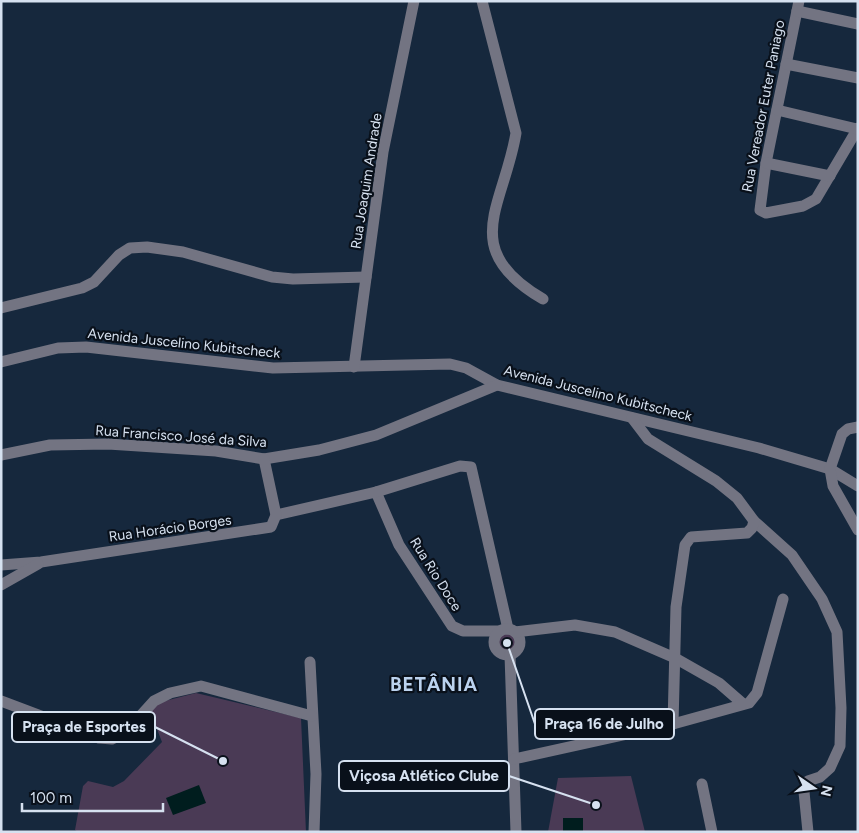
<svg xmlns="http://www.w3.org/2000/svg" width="859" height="833" viewBox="0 0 859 833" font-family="Figtree,sans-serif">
	<rect width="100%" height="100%" fill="#16283d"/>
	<g fill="#4a3a55">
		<circle cx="507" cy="643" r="11"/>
		<path d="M 196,693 L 301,718 L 306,832 L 78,832 L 75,830 L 83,786 L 88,781 L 113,787 L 124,781 L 162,742 L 150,711 L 157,703 Z"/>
		<path d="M 631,776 L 645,832 L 548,832 L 558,778 Z"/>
	</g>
	<g fill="#001d1e">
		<path d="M 199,785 L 206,803 L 173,815 L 166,798 Z"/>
		<rect x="563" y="818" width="20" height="14"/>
	</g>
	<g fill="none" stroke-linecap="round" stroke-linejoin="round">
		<g stroke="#737482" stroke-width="11">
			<path d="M 482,1 L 516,133 C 504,206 457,249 543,299"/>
			<path d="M 799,1 L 766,163 L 760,210 L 766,213 L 803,206 L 816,199 L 858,128"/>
			<path d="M 797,11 L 858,24"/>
			<path d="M 786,64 L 858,78"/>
			<path d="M 777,110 L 857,129"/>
			<path d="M 766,163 L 830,176"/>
			<path d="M 1,308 L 82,288 L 94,282 L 119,255 L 130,248 L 147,247 L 183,252 L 272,277 L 293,279 L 366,277"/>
			<path d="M 1,362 L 58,348 L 86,347 L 273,368 L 450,364 L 466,368 L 497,385 L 759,448 L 830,469 L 858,486"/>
			<path d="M 354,367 L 383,152 L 414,1"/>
			<path d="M 632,418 L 648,439 L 716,481 L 737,498 L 754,521 L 792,555 L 822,599 L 837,632 L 841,708 L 840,746 L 830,768 L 820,777 L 808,781 L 804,792 L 808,832"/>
			<path d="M 858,427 L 848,429 L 842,434 L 830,469 L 833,486 L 858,530"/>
			<path d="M 1,455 L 50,445 L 108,444 L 216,451 L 264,459 L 319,450 L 376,435 L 497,385"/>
			<path d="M 376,492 L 399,545 L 452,626 L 463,631 L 500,631"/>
			<path d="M 276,515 L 376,492 L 460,466 L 471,467 L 508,629"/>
			<path d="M 1,565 L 41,562 L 271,527 L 276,515 L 264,459"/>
			<path d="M 1,585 L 38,564"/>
			<circle cx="507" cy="642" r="13"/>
			<path d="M 515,632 L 575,625 L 615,632 L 675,658 L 719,683 L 742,703"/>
			<path d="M 510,655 L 516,832"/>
			<path d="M 310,662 L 316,774 L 314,832"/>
			<path d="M 1,701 L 99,738 L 112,739 L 125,733 L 154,701 L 170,693 L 201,686 L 312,716"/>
			<path d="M 673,724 L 676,607 L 685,545 L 691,537 L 747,533 L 752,528 L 754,521"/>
			<path d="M 514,759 L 673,724 L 749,703 L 757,693 L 783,599"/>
			<path d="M 702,784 L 712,832"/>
		</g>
	</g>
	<g text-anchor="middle" stroke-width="4.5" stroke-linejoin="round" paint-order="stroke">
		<g font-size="14" fill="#d6e1f0" stroke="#09101a">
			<text transform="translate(763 106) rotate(-79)" y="5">Rua Vereador Euter Paniago</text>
			<text transform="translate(366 181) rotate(-81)" y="5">Rua Joaquim Andrade</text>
			<text transform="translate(184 343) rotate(6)" y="5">Avenida Juscelino Kubitscheck</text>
			<text transform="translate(598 393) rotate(14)" y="5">Avenida Juscelino Kubitscheck</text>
			<text transform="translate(181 436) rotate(4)" y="5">Rua Francisco José da Silva</text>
			<text transform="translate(170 528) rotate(-8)" y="5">Rua Horácio Borges</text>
			<text transform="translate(436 574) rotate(58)" y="5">Rua Rio Doce</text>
		</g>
		<g font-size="19" font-weight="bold" letter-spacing="1" fill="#bbd2ee" stroke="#09101a">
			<text x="434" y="691">BETÂNIA</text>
		</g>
	</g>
	<path fill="none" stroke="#d6e1f0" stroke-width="2" d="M507 643L535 724M223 761L155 727M596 805L509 776"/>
	<g fill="#d6e1f0" stroke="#09101a" stroke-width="2">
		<circle cx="507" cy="643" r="5"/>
		<circle cx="223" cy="761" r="5"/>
		<circle cx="596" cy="805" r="5"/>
	</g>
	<g fill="#09101a" stroke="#d6e1f0" stroke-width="2">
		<rect x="535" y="709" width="139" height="30" rx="5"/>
		<rect x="12" y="712" width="143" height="30" rx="5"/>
		<rect x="339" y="761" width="170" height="30" rx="5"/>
	</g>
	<g font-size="15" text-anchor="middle" font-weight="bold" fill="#d6e1f0">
		<text x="604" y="729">Praça 16 de Julho</text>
		<text x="84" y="732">Praça de Esportes</text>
		<text x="424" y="781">Viçosa Atlético Clube</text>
	</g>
	<rect width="859" height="833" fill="none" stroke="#d6e1f0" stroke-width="5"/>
	<g transform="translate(814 788) rotate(103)" stroke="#09101a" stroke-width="4" paint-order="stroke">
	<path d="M0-4L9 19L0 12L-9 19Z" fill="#d6e1f0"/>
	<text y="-8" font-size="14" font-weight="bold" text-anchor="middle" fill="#d6e1f0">N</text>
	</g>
	<path d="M22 803v8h141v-8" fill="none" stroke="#d6e1f0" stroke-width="2.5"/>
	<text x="30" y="803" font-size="15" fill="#d6e1f0" stroke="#09101a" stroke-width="4" paint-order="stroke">100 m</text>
</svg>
